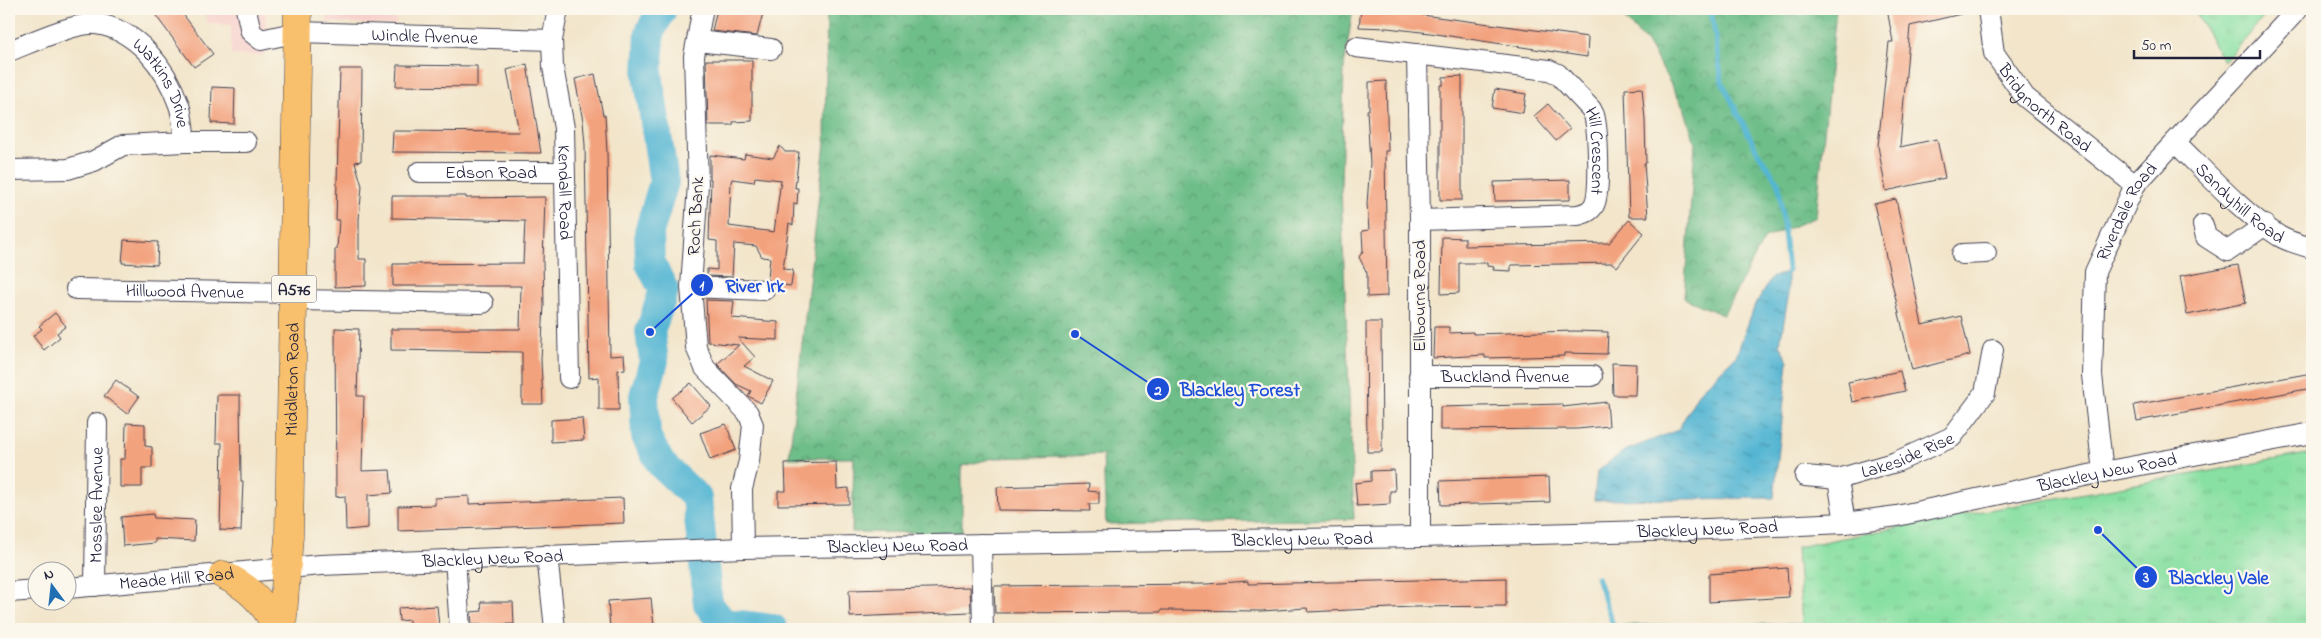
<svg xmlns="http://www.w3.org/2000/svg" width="2321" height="638" viewBox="0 0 2321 638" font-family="'Indie Flower',sans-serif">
	<defs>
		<pattern id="grass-tufts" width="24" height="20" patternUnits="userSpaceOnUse" patternTransform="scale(1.25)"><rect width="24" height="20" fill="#89e0a3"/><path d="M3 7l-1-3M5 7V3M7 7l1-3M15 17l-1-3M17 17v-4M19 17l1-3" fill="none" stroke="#76c08d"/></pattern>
		<pattern id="forest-crowns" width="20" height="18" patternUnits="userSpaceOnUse" patternTransform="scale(1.25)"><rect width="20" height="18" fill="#6ebe89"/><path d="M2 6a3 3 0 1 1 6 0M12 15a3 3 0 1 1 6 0" fill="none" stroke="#5a9a71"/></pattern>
		<pattern id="water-ripples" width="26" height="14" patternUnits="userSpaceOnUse" patternTransform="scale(1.25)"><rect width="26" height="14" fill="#54b6d3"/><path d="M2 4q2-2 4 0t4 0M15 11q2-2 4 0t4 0" fill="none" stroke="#4594ac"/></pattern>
	</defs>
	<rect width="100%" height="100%" fill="#fbf7ec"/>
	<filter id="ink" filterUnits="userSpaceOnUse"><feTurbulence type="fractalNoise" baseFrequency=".02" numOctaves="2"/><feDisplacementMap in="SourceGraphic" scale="10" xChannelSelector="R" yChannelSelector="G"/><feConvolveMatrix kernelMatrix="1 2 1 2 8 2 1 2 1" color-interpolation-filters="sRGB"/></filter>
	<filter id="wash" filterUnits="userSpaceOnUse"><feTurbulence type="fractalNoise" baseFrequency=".0096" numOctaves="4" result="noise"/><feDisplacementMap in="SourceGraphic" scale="20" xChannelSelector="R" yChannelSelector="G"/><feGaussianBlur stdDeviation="1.12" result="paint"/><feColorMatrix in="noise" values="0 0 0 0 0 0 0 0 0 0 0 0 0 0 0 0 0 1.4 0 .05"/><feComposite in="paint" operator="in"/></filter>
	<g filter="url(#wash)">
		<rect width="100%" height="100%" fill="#f2e5ca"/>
		<g fill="#f7d0cb">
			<path d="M 202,9 L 266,9 L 265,56 L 231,55 L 231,25 L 208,24 Z"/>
			<path d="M 327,9 L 396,9 L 396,25 L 327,22 Z"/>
		</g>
		<g fill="url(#grass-tufts)" stroke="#56816f">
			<path d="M 2194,9 L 2255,9 L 2264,17 L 2224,62 Z"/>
			<path d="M 2312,453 L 2312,629 L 1622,629 L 1624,625 L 1802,624 L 1797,547 L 1972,513 Z"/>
		</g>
		<g fill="url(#forest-crowns)" stroke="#487062">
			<path d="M 827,9 L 1353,9 L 1344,66 L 1341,188 L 1354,519 L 1106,524 L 1103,455 L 994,458 L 962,466 L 962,533 L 852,532 L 854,458 L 789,458 L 825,143 Z"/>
			<path d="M 1615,9 L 1836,9 L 1816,217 L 1765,238 L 1723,315 L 1684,298 L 1695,144 L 1685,110 L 1649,45 Z"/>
		</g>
		<path fill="url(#water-ripples)" stroke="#3b6c87" d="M 1788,271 L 1788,298 L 1780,344 L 1788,361 L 1774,498 L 1594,500 L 1597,471 L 1624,451 L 1678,430 L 1699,392 L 1736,356 L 1755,305 L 1771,278 Z"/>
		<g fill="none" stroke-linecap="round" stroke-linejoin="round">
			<g stroke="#54b6d3" stroke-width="5">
				<path d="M 1711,9 L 1722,82 L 1757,151 L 1779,184 L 1788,271"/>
				<path d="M 1597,577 L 1613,625 L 1612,629"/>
			</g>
			<path stroke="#54b6d3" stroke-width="30" d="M 662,9 L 650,32 L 648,74 L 664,182 L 649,232 L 650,263 L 664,290 L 650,332 L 654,361 L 644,396 L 646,436 L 661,464 L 697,498 L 708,604 L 723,623 L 773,629"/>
		</g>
		<g id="blocks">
			<g fill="#f3a27e" fill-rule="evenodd">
				<path d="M 151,9 L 179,9 L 213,54 L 194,67 Z"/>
				<path d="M 717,9 L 764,9 L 757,36 L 712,31 Z"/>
				<path d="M 1361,9 L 1407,12 L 1407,9 L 1423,9 L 1422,15 L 1588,37 L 1587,57 L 1430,33 L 1387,28 L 1359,27 Z"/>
				<path d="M 1887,9 L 1960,9 L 1961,14 L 1910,26 L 1900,147 L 1937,139 L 1945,178 L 1886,191 L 1878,146 L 1889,42 L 1893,42 Z"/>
				<path d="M 706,60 L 752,60 L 752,121 L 733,122 L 733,125 L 708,125 Z"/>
				<path d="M 527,64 L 541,153 L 392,152 L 393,131 L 519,132 L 507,70 Z"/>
				<path d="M 397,65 L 477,66 L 477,87 L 396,86 Z"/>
				<path d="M 340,69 L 362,69 L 361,161 L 355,162 L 362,186 L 359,219 L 359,259 L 366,259 L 366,286 L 335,287 L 335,250 L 337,249 L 339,220 L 336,220 Z"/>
				<path d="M 595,74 L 603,115 L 605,115 L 607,152 L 610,356 L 624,355 L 625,369 L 618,370 L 619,410 L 599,410 L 599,377 L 589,378 L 585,145 L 583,121 L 575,79 Z"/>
				<path d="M 1462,76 L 1462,200 L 1440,200 L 1440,85 L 1443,85 L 1443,77 Z"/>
				<path d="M 1386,81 L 1388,151 L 1385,151 L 1387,296 L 1367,297 L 1367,273 L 1359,257 L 1363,251 L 1362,231 L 1369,230 L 1367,204 L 1370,163 L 1367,110 L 1369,110 L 1369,82 Z"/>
				<path d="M 212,87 L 235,88 L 234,124 L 211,123 Z"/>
				<path d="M 1642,88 L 1645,120 L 1646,163 L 1644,163 L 1648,217 L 1629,217 L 1625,89 Z"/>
				<path d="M 1495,89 L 1526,94 L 1523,113 L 1492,108 Z"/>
				<path d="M 1548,104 L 1570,129 L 1556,141 L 1534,116 Z"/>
				<path d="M 780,146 L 785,152 L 799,152 L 795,188 L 798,188 L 797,204 L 794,203 L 793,225 L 789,223 L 783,269 L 793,270 L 791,286 L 774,284 L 768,279 L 770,258 L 762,257 L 756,246 L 734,244 L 732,277 L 707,276 L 707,269 L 717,270 L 717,241 L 709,240 L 711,179 L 710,179 L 710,155 L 744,159 L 745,154 L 773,158 ZM 755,177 L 781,180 L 774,232 L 729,226 L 731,182 L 732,179 L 754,182 Z"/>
				<path d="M 1570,180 L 1570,200 L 1495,201 L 1494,182 Z"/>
				<path d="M 392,196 L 466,196 L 466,198 L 545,197 L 543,262 L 544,305 L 541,359 L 543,404 L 522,404 L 522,352 L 391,350 L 391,329 L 520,329 L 521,286 L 393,286 L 393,264 L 523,263 L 525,221 L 392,218 Z"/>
				<path d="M 1896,199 L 1922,325 L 1961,316 L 1970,355 L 1912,370 L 1874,204 Z"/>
				<path d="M 1629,220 L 1644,233 L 1617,267 L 1612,263 L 1511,265 L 1511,271 L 1493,270 L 1494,267 L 1487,266 L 1487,263 L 1459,263 L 1459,293 L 1441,294 L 1442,237 L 1465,238 L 1465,246 L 1609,243 Z"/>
				<path d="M 124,240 L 158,242 L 157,265 L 122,263 Z"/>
				<path d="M 2238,265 L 2246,303 L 2187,315 L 2180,276 Z"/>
				<path d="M 706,300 L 734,301 L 732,318 L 778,322 L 778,340 L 738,338 L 755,357 L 744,366 L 773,381 L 761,403 L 748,396 L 751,391 L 736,384 L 717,364 L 739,345 L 708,342 Z"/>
				<path d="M 55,313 L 66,326 L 57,333 L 60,337 L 44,350 L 33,336 L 42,329 L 39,326 Z"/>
				<path d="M 1366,322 L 1381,322 L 1382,452 L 1367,452 Z"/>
				<path d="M 1434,327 L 1449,327 L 1449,333 L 1473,332 L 1473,334 L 1575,331 L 1608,332 L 1607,354 L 1564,353 L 1564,356 L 1485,358 L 1485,355 L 1433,358 Z"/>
				<path d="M 335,328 L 359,329 L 357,396 L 364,396 L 362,471 L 390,470 L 392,493 L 368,495 L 368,528 L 346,530 L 345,496 L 336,497 Z"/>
				<path d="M 1612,363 L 1636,364 L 1635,395 L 1613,395 Z"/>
				<path d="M 1900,371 L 1905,391 L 1852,402 L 1848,382 Z"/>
				<path d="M 2312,373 L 2312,388 L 2137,421 L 2134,405 Z"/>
				<path d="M 116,380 L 139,397 L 127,414 L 104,396 Z"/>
				<path d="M 691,383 L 711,406 L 692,422 L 672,398 Z"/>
				<path d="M 217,395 L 240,395 L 241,481 L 243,481 L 241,531 L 220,530 L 222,443 L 216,443 Z"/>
				<path d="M 1607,402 L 1609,426 L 1577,429 L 1440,430 L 1440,407 L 1563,404 L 1563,407 Z"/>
				<path d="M 582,418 L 584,440 L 551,442 L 551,420 Z"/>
				<path d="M 126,423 L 145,424 L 145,446 L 152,447 L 152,468 L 142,468 L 142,487 L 120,487 L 120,459 L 125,459 Z"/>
				<path d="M 726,424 L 736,450 L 710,460 L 700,433 Z"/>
				<path d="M 836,462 L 837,489 L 849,488 L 849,504 L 778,505 L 778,491 L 786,491 L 785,463 Z"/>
				<path d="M 1394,470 L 1395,491 L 1390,491 L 1390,504 L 1357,506 L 1355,483 L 1371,481 L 1371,471 Z"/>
				<path d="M 1549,477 L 1550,502 L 1441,505 L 1440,481 Z"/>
				<path d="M 1089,484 L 1088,491 L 1099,492 L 1099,504 L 1089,504 L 1090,511 L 998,510 L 997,487 Z"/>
				<path d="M 469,496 L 469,504 L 623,498 L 624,523 L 398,531 L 398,506 L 435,505 L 435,498 Z"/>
				<path d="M 153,514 L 154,518 L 195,520 L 194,541 L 155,539 L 155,543 L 123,546 L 121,517 Z"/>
				<path d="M 1787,568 L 1789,597 L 1709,602 L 1709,574 Z"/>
				<path d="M 1506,578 L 1506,606 L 1412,607 L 1308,612 L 1307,608 L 1262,611 L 1161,610 L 1161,612 L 995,613 L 994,586 L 1207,584 L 1248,581 L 1248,584 Z"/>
				<path d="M 970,587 L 971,612 L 850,617 L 849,590 Z"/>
				<path d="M 651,598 L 654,627 L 610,629 L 608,601 Z"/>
				<path d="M 481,602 L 513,602 L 514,624 L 472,625 L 471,612 L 482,611 Z"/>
				<path d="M 437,606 L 439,626 L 410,629 L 409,620 L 399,621 L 398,608 Z"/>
			</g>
		</g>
	</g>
	<g filter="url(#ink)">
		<use href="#blocks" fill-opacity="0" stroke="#413f50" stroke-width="1"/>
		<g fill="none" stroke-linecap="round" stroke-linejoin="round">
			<defs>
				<g id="minor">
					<path id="s1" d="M 246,9 L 251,32 L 261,40 L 298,32 L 552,40"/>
					<path id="s2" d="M 558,9 L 552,40 L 553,67 L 564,128 L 569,378"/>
					<path id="s3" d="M 1988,9 L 1994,53 L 2025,97 L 2135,185"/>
					<path d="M 702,13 L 694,56 L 698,184 L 691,287 L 696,347 L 705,368 L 748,413 L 753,425 L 749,461 L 742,489 L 743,548"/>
					<path d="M 697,41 L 771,49"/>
					<path id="s4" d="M 1356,47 L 1549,70 L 1558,74 L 1591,109 L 1594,115 C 1598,129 1601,193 1594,205 C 1590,212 1585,213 1578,215 L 1420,220"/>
					<path id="s5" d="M 9,51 C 30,43 75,22 96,24 C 137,29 166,68 179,105 C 183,116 183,130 185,142 L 123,145 L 94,161 L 68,169 L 9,170"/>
					<path d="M 1417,54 L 1420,220 L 1420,537"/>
					<path d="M 185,142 L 246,142"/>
					<path id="s6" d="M 2176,143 C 2208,174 2241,212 2279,236 C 2289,242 2301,245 2312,248"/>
					<path id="s7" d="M 419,172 L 564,172"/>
					<path d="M 2203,225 L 2206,237 L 2228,251 L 2265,225"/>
					<path d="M 1962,254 L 1986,253"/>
					<path d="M 691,287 L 764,290"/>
					<path id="s8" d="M 76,289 L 294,293"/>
					<path d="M 294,300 L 483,303"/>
					<path id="s9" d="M 1419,376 L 1592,376"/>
					<path id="s10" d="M 2103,472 L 2092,375 L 2095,272 L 2135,185 L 2298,9"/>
					<path d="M 1805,476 L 1838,479"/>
					<path id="s11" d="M 1845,523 L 1838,479 L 1896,462 L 1952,437 L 1985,393 L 1993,350"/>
					<path d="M 981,544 L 983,629"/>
					<path d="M 547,555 L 555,629"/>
					<path d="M 455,559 L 460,629"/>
					<path id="s12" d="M 95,586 L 97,423"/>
					<path id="s13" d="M 68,588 L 321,565 L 743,548 L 1420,537 L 1685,530 L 1845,523 L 1897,516 L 2103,472 L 2312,433"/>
					<path d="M 9,592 L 38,590"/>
				</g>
				<g id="highway">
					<path d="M 223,575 C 248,586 266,604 277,629"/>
					<path id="s14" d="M 282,629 L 289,536 L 298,9"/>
				</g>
			</defs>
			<use href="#minor" stroke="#413f50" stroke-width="22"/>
			<use href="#highway" stroke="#413f50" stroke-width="29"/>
			<use href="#minor" stroke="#fff" stroke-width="20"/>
			<use href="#highway" stroke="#f8bf6c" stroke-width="28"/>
		</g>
	</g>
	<g text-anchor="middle" stroke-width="4.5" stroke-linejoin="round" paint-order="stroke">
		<rect fill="#fbf7ec" stroke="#636270" stroke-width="1" x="271.5" y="275.5" width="45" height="27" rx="4"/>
		<g font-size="16" font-weight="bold" fill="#22223b">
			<text x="294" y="295">A576</text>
		</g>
		<g font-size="18" fill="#22223b" stroke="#fbf7ec">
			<text dy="6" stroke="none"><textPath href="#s1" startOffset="201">Windle Avenue</textPath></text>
			<text dy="6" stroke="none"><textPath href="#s5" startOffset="186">Watkins Drive</textPath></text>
			<text dy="6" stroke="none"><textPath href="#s3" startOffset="120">Bridgnorth Road</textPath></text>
			<text dy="6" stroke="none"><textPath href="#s4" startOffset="295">Hill Crescent</textPath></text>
			<text dy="6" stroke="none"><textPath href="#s7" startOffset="72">Edson Road</textPath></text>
			<text dy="6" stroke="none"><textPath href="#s2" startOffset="185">Kendall Road</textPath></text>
			<text dy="6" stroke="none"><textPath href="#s6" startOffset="88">Sandyhill Road</textPath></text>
			<text dy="6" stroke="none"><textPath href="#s10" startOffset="269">Riverdale Road</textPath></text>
			<text transform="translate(695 216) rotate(-87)" y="6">Roch Bank</text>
			<text dy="6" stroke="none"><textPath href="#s8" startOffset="109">Hillwood Avenue</textPath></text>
			<text transform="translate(1419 296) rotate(-90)" y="6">Ellbourne Road</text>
			<text dy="6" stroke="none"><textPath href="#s9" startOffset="86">Buckland Avenue</textPath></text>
			<text dy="6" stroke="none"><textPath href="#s14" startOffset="250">Middleton Road</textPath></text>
			<text dy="6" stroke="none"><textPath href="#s11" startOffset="118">Lakeside Rise</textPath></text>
			<text dy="6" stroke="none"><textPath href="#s13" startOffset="2046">Blackley New Road</textPath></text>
			<text dy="6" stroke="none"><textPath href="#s12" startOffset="81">Mosslee Avenue</textPath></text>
			<text dy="6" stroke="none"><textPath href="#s13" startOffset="1641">Blackley New Road</textPath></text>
			<text dy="6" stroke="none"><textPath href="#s13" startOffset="1236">Blackley New Road</textPath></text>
			<text dy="6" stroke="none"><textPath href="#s13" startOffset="831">Blackley New Road</textPath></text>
			<text dy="6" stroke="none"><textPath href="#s13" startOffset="426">Blackley New Road</textPath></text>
			<text dy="6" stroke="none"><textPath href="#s13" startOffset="109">Meade Hill Road</textPath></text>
		</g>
	</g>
	<path fill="none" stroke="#1d4ed8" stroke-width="2" d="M650 332L702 285M1075 334L1158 389M2098 530L2146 577"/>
	<g fill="#1d4ed8" stroke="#fbf7ec" stroke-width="2">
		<circle cx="650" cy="332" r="5"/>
		<circle cx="1075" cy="334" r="5"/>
		<circle cx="2098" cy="530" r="5"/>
		<circle cx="702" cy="285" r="12"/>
		<circle cx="1158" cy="389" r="12"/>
		<circle cx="2146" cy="577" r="12"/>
	</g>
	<g font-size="15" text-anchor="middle" font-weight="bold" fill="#fff">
		<text x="702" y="290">1</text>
		<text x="1158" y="395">2</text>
		<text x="2146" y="582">3</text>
	</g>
	<g font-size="19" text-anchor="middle" font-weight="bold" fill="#1d4ed8" stroke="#fbf7ec" stroke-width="4.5" stroke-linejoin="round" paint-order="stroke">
		<text x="755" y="292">River Irk</text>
		<text x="1240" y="396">Blackley Forest</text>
		<text x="2219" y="584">Blackley Vale</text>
	</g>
	<rect width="2321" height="638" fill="none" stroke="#fbf7ec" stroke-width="30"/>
	<g transform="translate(52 586) rotate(345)"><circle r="24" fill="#fbf7ec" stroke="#a4a2a5"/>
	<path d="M0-4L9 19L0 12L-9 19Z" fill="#1f6fb2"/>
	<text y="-8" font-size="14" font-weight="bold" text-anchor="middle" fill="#22223b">N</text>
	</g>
	<path d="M2134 50v8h126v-8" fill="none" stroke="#22223b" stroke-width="2.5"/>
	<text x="2141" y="50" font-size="15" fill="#22223b" stroke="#fbf7ec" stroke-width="4" paint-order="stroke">50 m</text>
</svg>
